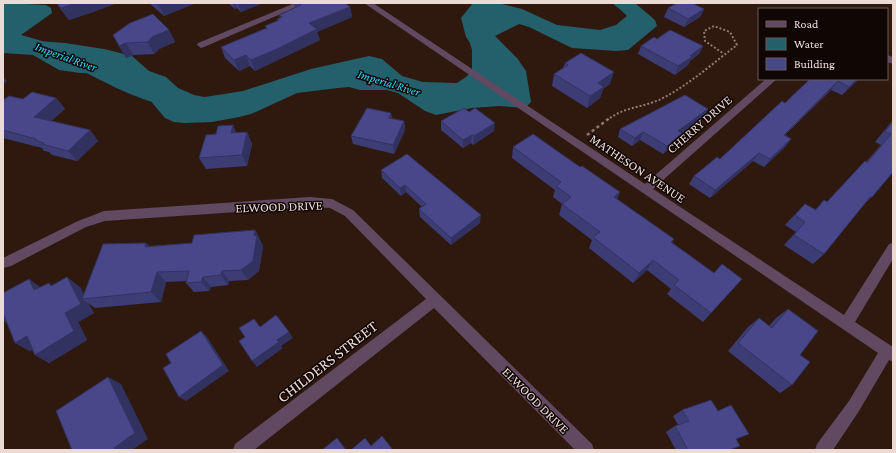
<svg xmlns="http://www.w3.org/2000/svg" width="896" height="453" viewBox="0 0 896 453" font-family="'Crimson Pro',serif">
	<rect width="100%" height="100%" fill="#2f180e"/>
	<path fill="#245f6c" d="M 5,3 L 46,5 L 51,8 L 52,13 L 21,35 L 24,40 L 65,43 L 104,49 L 132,56 L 149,71 L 166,77 L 178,88 L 194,95 L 205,97 L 243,91 L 311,69 L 369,56 L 382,59 L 402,76 L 423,82 L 457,83 L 466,77 L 472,71 L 472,50 L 470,43 L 466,37 L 461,18 L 473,3 L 498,3 L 522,9 L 557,25 L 600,30 L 616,25 L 627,16 L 622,11 L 612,3 L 635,3 L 655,20 L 657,26 L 628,50 L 616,51 L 572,48 L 529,27 L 519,24 L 495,36 L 517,58 L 526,71 L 531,102 L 525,108 L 499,106 L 472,108 L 436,115 L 425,111 L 398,93 L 387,90 L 360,90 L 349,87 L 338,88 L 297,93 L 251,114 L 239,117 L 212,122 L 185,123 L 174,122 L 165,118 L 133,80 L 113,74 L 80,73 L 59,70 L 33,55 L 3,53 L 3,4 Z"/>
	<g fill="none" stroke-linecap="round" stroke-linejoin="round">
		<path fill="#245f6c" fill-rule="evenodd" d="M 3,33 L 21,35 L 78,51 L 163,87 L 188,92 L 192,98 L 188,104 C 152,114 95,74 60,61 C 41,55 22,49 3,47 Z"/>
		<path stroke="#8e7a72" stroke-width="2" stroke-dasharray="2 2" stroke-linecap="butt" d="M 610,118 C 625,107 645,107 661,99 C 689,85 713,63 737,45 L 730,32 L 714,26 L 704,31 L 705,41 L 724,54"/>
		<path stroke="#8e7a72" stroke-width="2.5" stroke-dasharray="3 3" stroke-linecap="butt" d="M 587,135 L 611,117"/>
		<g fill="#614961" fill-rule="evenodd">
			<path d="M 295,3 L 306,3 L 204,47 L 201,48 L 197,45 L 198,43 Z"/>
			<path d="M 364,3 L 373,3 L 645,184 L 766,79 L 777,79 L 653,189 L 844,315 L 889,244 L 893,243 L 893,259 L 855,322 L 893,347 L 893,362 L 889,360 L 859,411 L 833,450 L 815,450 L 817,444 L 849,401 L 878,353 Z"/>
			<path d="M 887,55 L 893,57 L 893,64 L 887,62 Z"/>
			<path d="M 310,197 L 332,199 L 353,210 L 592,444 L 594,450 L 575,450 L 434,308 L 254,450 L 233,450 L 235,444 L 426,299 L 345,216 L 330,208 L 310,207 L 105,221 L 86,227 L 11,266 L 3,268 L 3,258 L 78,221 L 104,211 Z"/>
		</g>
	</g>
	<g fill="#3d3d76">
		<path d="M 56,3 L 117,3 L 93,12 L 69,20 Z"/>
		<path d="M 149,3 L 196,3 L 164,16 Z"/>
		<path d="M 228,3 L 263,3 L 241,12 L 237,8 L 235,9 Z"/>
		<path d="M 294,3 L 345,3 L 350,7 L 352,17 L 317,32 L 320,40 L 278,60 L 255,71 L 250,66 L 239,71 L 225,58 L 221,47 L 266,28 L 265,26 L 278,21 L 277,19 L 280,18 L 279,15 L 295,8 Z"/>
		<path d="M 668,8 L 704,9 L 700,17 L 684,27 L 664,17 Z"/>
		<path d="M 130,23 L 169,30 L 175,42 L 159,49 L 154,54 L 134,55 L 126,58 L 119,46 Z"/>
		<path d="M 657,39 L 703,46 L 699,54 L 690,61 L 688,65 L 675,75 L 638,54 L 641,46 Z"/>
		<path d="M 565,63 L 610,84 L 603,89 L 600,98 L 587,108 L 552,86 L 554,74 L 563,68 Z"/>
		<path d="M 809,79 L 859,79 L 842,95 L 831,90 L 785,135 L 791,139 L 785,147 L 764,167 L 753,161 L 710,198 L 689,184 L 694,176 L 720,159 L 785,103 L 806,83 Z"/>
		<path d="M 56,98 L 65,109 L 51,121 L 90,130 L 98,141 L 77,161 L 52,155 L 49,152 L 44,151 L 42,148 L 3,138 L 3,100 Z"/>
		<path d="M 391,113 L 392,119 L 404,121 L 405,130 L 394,154 L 353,144 L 351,136 Z"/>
		<path d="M 704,117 L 682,133 L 678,141 L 663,154 L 640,140 L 632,146 L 618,137 L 620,129 Z"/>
		<path d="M 893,120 L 893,172 L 872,197 L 864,204 L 824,254 L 813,264 L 784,245 L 796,232 L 785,225 L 805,204 L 815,210 L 824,200 L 827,202 L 865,161 L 866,162 L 881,145 L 875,142 Z"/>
		<path d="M 441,121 L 494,131 L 473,145 L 471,143 L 463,148 L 441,130 Z"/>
		<path d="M 233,125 L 236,133 L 247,132 L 252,144 L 247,166 L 206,169 L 199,158 L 216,134 Z"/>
		<path d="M 513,147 L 617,199 L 674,239 L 672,243 L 711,313 L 703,322 L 667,294 L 671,289 L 647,270 L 633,283 L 589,248 L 592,240 L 559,215 L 562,204 L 553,197 L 555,190 L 512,158 Z"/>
		<path d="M 381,170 L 480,223 L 451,245 L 420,217 L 419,209 L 422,207 L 406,192 L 401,196 L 382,178 Z"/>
		<path d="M 255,230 L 263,246 L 259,271 L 248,280 L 229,281 L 228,285 L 211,287 L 209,291 L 194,292 L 186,283 L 186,281 L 166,282 L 161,302 L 95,308 L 88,303 L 94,313 L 78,322 L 87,340 L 49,363 L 35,355 L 32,350 L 30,351 L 15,343 L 40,287 L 52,285 L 80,287 L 84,295 L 146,243 L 149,246 L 192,243 Z"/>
		<path d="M 788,309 L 800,355 L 792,385 L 780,393 L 728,351 L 748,327 L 759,318 L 769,326 L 776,318 Z"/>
		<path d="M 682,410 L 736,440 L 740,446 L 731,450 L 676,450 L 666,432 L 675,426 L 678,425 L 673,416 Z"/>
	</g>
	<g fill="#323260">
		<path d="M 76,3 L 117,3 L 93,12 L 69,20 L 61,8 Z"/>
		<path d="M 164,3 L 196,3 L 164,16 L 159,5 Z"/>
		<path d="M 233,3 L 235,3 L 237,8 L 235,9 Z"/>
		<path d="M 238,3 L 263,3 L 241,12 Z"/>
		<path d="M 350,7 L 352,17 L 317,32 L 320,40 L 278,60 L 255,71 L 251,60 L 309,23 Z"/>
		<path d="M 704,9 L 700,17 L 684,27 L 688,19 Z"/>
		<path d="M 169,30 L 175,42 L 159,49 L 154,54 L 148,42 L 152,37 Z"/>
		<path d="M 126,43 L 134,55 L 126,58 L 119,46 Z"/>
		<path d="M 703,46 L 699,54 L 690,61 L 688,65 L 675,75 L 678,66 L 690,56 Z"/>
		<path d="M 246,55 L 250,66 L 239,71 L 234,60 Z"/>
		<path d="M 614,72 L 610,84 L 603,89 L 600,98 L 587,108 L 590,96 L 598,83 Z"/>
		<path d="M 3,77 L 7,81 L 3,84 Z"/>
		<path d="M 857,79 L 859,79 L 842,95 L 849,87 Z"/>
		<path d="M 838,81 L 831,90 L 777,143 L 784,135 Z"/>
		<path d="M 56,98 L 65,109 L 44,127 L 34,117 Z"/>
		<path d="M 708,109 L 704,117 L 674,138 L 678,131 Z"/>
		<path d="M 391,113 L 392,121 L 389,118 Z"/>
		<path d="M 404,121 L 405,130 L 394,154 L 393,145 Z"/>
		<path d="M 495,123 L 494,131 L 473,145 L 474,136 Z"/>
		<path d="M 233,125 L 238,137 L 231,133 Z"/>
		<path d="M 90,130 L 98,141 L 77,161 L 68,151 Z"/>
		<path d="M 247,132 L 252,144 L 247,166 L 242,155 Z"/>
		<path d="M 643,132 L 640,140 L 632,146 L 635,138 Z"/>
		<path d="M 682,133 L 678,141 L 663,154 L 667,146 Z"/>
		<path d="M 472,135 L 471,143 L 463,148 L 463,140 Z"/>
		<path d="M 791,139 L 785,147 L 764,167 L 770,159 Z"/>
		<path d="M 759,153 L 753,161 L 710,198 L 715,190 Z"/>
		<path d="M 405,185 L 406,192 L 401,196 L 400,188 Z"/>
		<path d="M 620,192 L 616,203 L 614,197 Z"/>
		<path d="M 481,215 L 480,223 L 451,245 L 451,238 Z"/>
		<path d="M 255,230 L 263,246 L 259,271 L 248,280 L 241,270 L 254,236 Z"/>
		<path d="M 146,243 L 156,253 L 145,247 Z"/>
		<path d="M 653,260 L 647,270 L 633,283 L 639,273 Z"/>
		<path d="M 222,271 L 229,281 L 228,285 L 221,275 Z"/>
		<path d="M 157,272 L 166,282 L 161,302 L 151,292 Z"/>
		<path d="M 67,277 L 80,287 L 86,298 L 82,299 L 88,303 L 94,313 L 78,322 L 87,340 L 49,363 L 35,355 L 65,313 Z"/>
		<path d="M 203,277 L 211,287 L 209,291 L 201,282 Z"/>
		<path d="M 29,279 L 43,289 L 34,290 Z"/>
		<path d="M 3,313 L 12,326 L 3,321 Z"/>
		<path d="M 201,331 L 207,337 L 229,371 L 186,401 L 179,397 Z"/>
		<path d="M 289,332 L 293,338 L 281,346 L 283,348 L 257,367 L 252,361 L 277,340 Z"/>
		<path d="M 27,336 L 41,344 L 30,351 L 15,343 Z"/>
		<path d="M 108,377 L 121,384 L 148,439 L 132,450 L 115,450 L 114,448 Z"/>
	</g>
	<g fill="#474789" stroke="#323260">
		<path d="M 57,3 L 76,3 L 61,8 Z"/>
		<path d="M 156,3 L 164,3 L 159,5 Z"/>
		<path d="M 298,3 L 345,3 L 350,7 L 309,23 L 317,29 L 275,50 L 251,60 L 246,55 L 234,60 L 221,47 L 267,28 L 265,26 L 279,20 L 277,19 L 282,17 L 279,15 L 301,5 Z"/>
		<path d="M 677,3 L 692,3 L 704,9 L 688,19 L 668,8 Z"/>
		<path d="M 153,14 L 169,30 L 152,37 L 148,42 L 126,43 L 119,46 L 113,35 L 130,23 Z"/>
		<path d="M 670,30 L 703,46 L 690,56 L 692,57 L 678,66 L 641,46 L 654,37 L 657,39 Z"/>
		<path d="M 581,53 L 614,72 L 598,83 L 604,87 L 590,96 L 554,74 L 568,65 L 565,63 Z"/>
		<path d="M 810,79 L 857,79 L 849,87 L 838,81 L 784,135 L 791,139 L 770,159 L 759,153 L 715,190 L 694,176 L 717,157 L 720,159 L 782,101 L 785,103 Z"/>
		<path d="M 32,92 L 56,98 L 34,117 L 90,130 L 68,151 L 42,144 L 44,143 L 35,140 L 36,139 L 3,130 L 3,100 L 9,96 L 23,99 Z"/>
		<path d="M 685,95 L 708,109 L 678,131 L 682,133 L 667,146 L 643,132 L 635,138 L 620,129 Z"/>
		<path d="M 367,108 L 391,113 L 389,118 L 404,121 L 393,145 L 351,136 Z"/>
		<path d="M 464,108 L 469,112 L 475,108 L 495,123 L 474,136 L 472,135 L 463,140 L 441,121 Z"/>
		<path d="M 893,122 L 893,172 L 872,197 L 870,197 L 824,254 L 794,235 L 805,222 L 795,215 L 805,204 L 816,210 L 824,200 L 827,202 L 865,161 L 867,163 L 891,134 L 885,131 Z"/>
		<path d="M 233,125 L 231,133 L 247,132 L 242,155 L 199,158 L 206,135 L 216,134 L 218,126 Z"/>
		<path d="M 533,134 L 580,167 L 582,166 L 620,192 L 614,197 L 674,239 L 671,242 L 714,273 L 722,264 L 742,279 L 711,313 L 674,285 L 679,280 L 653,260 L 639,273 L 593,237 L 600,232 L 562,204 L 571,197 L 556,186 L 561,182 L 513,147 Z"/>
		<path d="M 407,154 L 481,215 L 451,238 L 419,209 L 426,204 L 405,185 L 400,188 L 381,170 Z"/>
		<path d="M 255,230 L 254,236 L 257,235 L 253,261 L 241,270 L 222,271 L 221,275 L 203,277 L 201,282 L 186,283 L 189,271 L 157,272 L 151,292 L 82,299 L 103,244 L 146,243 L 145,247 L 192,243 L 194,235 Z"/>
		<path d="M 67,277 L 81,304 L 65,313 L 74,331 L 35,355 L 27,336 L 15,343 L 3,313 L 3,293 L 29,279 L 34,290 L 49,283 L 51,286 Z"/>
		<path d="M 788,309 L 818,331 L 800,355 L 810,362 L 792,385 L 738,343 L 759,318 L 772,328 Z"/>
		<path d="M 276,315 L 289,332 L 277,340 L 279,342 L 252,361 L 239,341 L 245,337 L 239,328 L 254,319 L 260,327 Z"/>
		<path d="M 201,331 L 223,365 L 179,397 L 163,368 L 171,363 L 166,354 Z"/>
		<path d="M 108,377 L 135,433 L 114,448 L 115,450 L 72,450 L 56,411 Z"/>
		<path d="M 711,400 L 718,411 L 731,405 L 749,434 L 736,439 L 740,446 L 729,450 L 688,450 L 675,426 L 689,421 L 682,410 Z"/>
		<path d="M 382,436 L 393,450 L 351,450 L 365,438 L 371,446 Z"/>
		<path d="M 337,438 L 346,450 L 322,450 Z"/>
	</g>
	<g text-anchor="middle" stroke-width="3" stroke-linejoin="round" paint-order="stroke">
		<g font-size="12" font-style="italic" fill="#2edafb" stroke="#100604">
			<text transform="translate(66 57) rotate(20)" y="4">Imperial River</text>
			<text transform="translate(389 83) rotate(17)" y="4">Imperial River</text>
		</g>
		<g font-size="13" fill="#ecdbd5" stroke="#100604">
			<text transform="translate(699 124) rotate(-41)" y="5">CHERRY DRIVE</text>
			<text transform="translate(638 168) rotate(34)" y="5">MATHESON AVENUE</text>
			<text transform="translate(279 206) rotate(-2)" y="5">ELWOOD DRIVE</text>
			<text transform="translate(536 400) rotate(45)" y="5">ELWOOD DRIVE</text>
		</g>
		<g font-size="16" fill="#ecdbd5" stroke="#100604">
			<text transform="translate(327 361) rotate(-38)" y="6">CHILDERS STREET</text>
		</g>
	</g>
	<rect width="896" height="453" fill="none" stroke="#ecdbd5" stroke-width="8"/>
	<rect x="758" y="8" width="130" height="72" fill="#100604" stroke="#685b58"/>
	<rect x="766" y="21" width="20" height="6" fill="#614961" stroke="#685b58"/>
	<text x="794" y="28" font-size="12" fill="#ecdbd5">Road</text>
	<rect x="766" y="38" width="20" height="12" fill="#245f6c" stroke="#685b58"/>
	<text x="794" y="48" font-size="12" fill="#ecdbd5">Water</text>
	<rect x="766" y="58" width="20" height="12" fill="#474789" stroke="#685b58"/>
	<text x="794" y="68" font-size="12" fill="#ecdbd5">Building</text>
</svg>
